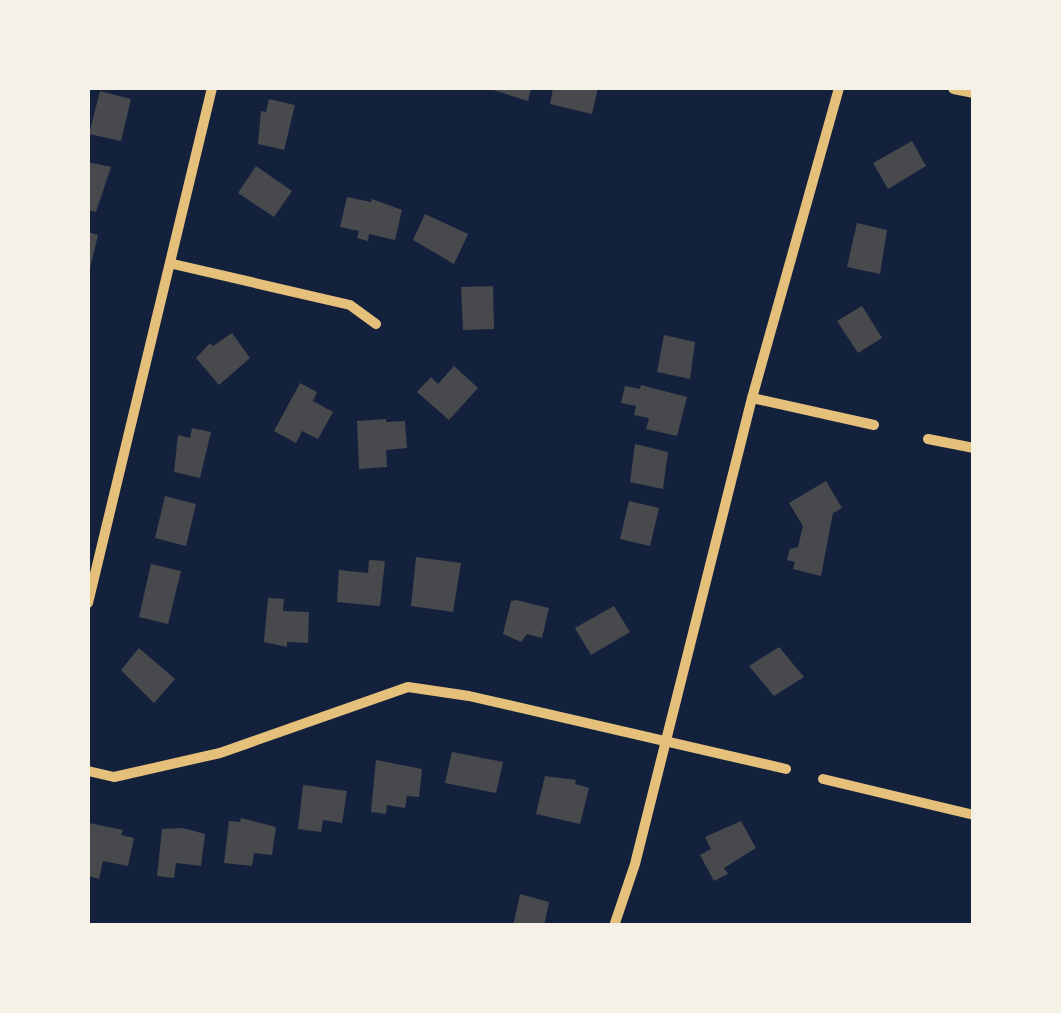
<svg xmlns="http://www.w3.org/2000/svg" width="1061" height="1013" viewBox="0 0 1061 1013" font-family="Karla,sans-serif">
	<rect width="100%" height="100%" fill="#14213d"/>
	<g fill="#48494c">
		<path d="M 487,88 L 531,88 L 528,101 Z"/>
		<path d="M 553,88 L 598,88 L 592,114 L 550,104 Z"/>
		<path d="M 100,91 L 131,99 L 121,141 L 89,134 Z"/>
		<path d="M 269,99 L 295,105 L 284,150 L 258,144 L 261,111 L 266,112 Z"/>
		<path d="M 912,141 L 926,166 L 888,189 L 873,163 Z"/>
		<path d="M 88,162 L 111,167 L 96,212 L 88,210 Z"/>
		<path d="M 256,166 L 292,191 L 274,217 L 238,193 Z"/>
		<path d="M 347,197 L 371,202 L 372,199 L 402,210 L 395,240 L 369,234 L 368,241 L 357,238 L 359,231 L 340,227 Z"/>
		<path d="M 425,214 L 468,234 L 454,264 L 413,240 Z"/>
		<path d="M 857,223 L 887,230 L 880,274 L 847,267 Z"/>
		<path d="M 88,232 L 98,235 L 89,273 L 88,273 Z"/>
		<path d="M 493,286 L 494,329 L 463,330 L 461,287 Z"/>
		<path d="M 862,306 L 882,338 L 858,353 L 837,321 Z"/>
		<path d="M 232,333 L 250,358 L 219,385 L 196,358 L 210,343 L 213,346 Z"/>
		<path d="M 664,335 L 695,342 L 690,379 L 657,372 Z"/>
		<path d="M 454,366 L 478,388 L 449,420 L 417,392 L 431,377 L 438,384 Z"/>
		<path d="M 300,383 L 317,392 L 313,401 L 333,412 L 318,439 L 302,431 L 296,443 L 274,431 Z"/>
		<path d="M 641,385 L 687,397 L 677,436 L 646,429 L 649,418 L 634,415 L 636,406 L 621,403 L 625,386 L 640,389 Z"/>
		<path d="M 386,419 L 386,422 L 405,421 L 407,448 L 386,450 L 387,467 L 359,469 L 357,421 Z"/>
		<path d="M 192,428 L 211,432 L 200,478 L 174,472 L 178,435 L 190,438 Z"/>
		<path d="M 635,444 L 668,452 L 663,489 L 630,482 Z"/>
		<path d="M 826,481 L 842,508 L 833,513 L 821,576 L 793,569 L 795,562 L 787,560 L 790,549 L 798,547 L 803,526 L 789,503 Z"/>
		<path d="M 165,496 L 196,504 L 186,546 L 155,538 Z"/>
		<path d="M 629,501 L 659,508 L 650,546 L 620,539 Z"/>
		<path d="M 416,557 L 461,563 L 453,612 L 411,606 Z"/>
		<path d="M 369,560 L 385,561 L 380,606 L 337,602 L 339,570 L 368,573 Z"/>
		<path d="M 151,564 L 181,571 L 168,624 L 139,617 Z"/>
		<path d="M 268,598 L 284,599 L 283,611 L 309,612 L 308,643 L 287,642 L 287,647 L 264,642 Z"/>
		<path d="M 516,600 L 549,608 L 542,638 L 527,634 L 521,642 L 503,634 L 511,601 Z"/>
		<path d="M 614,606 L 630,632 L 591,655 L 575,628 Z"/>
		<path d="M 779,647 L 804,677 L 774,696 L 749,666 Z"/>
		<path d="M 139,648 L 175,679 L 154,703 L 121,670 Z"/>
		<path d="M 452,752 L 503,762 L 496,793 L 445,783 Z"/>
		<path d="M 376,760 L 422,769 L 419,797 L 407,796 L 405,808 L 387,805 L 386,814 L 371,812 Z"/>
		<path d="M 545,776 L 576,780 L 575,784 L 589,788 L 580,824 L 536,814 Z"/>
		<path d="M 303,785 L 347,791 L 342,823 L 323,820 L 321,832 L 298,829 Z"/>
		<path d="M 241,818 L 276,827 L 272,855 L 254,853 L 252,866 L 224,863 L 229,821 L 240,822 Z"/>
		<path d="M 741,821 L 756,848 L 724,868 L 728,874 L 714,881 L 700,855 L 711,849 L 705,837 Z"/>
		<path d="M 89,823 L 123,830 L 121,835 L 134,838 L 128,866 L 103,861 L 99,879 L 88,876 Z"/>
		<path d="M 183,828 L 205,834 L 201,866 L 176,863 L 174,878 L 157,876 L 162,829 Z"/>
		<path d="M 520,894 L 549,902 L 544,926 L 513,926 Z"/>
	</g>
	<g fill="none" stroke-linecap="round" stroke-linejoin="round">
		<g stroke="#e5c07b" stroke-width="10">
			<path d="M 173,264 L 350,305 L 376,324"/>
			<path d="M 752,398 L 874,425"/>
			<path d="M 928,439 L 974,448"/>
			<path d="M 88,603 L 212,88"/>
			<path d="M 88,771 L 114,777 L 220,753 L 408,687 L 469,696 L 786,769"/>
			<path d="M 823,779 L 974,815"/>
			<path d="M 614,926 L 635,864 L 752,398 L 839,88"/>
		</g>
		<path stroke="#e5c07b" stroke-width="12" d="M 954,88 L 974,92"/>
	</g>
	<rect width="1061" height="1013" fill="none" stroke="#f6f1e7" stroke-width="180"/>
</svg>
